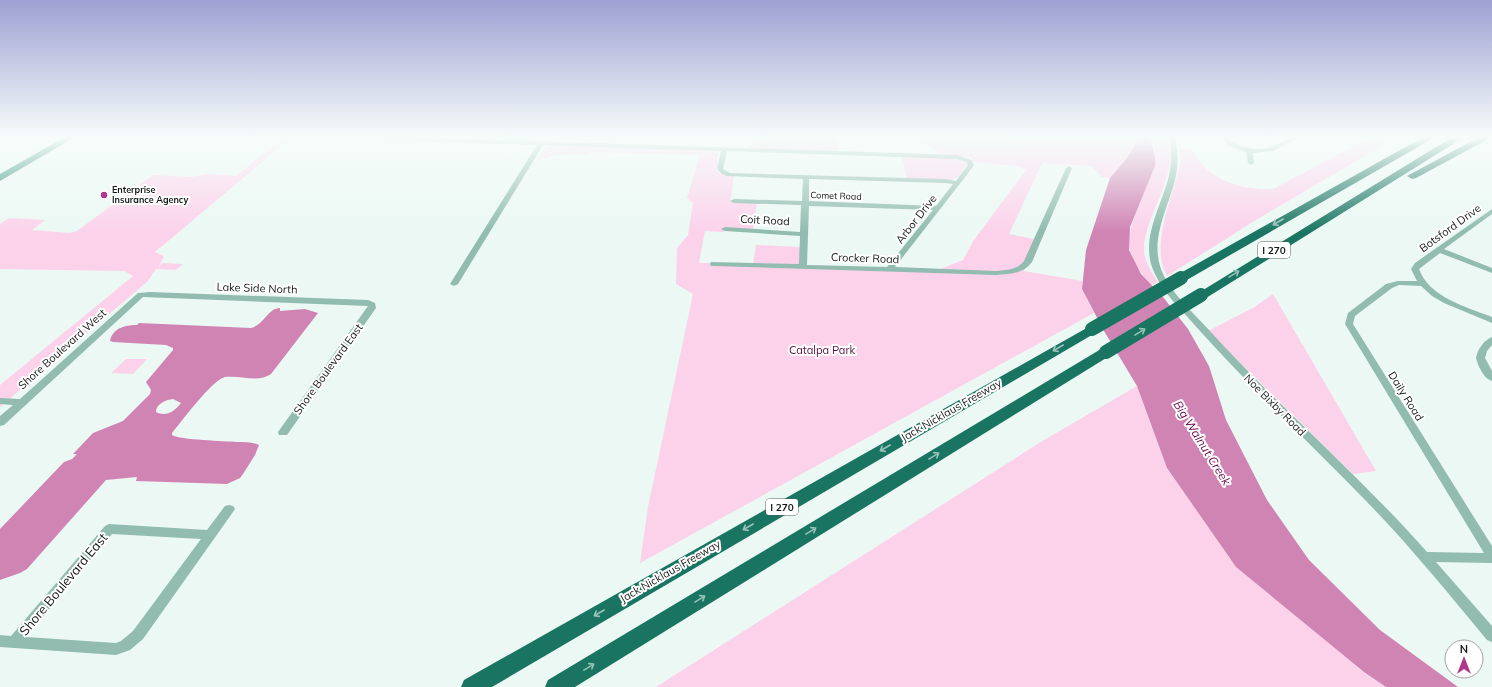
<svg xmlns="http://www.w3.org/2000/svg" width="1492" height="687" viewBox="0 0 1492 687" font-family="Mulish,sans-serif">
	<rect width="100%" height="100%" fill="#ebf8f4"/>
	<g fill="#fcd2eb">
		<path d="M 754,136 L 838,136 L 838,152 L 749,150 Z"/>
		<path d="M 909,136 L 1136,136 C 1138,151 1119,168 1110,178 L 1102,177 L 1091,166 L 1042,163 L 1009,234 L 1034,239 L 1024,271 L 1082,281 L 1082,289 L 1094,313 L 640,563 L 648,507 L 693,294 L 676,284 L 677,248 L 688,235 L 693,203 L 687,198 L 700,155 L 590,152 L 588,154 L 555,155 L 538,160 C 543,151 545,146 555,145 L 708,150 L 718,154 L 717,170 L 719,173 L 734,176 L 730,202 L 757,203 L 753,230 L 724,229 L 724,232 L 705,231 L 699,263 L 753,263 L 756,245 L 801,247 L 801,265 L 940,269 L 963,260 L 974,240 L 1026,170 L 1018,166 L 973,162 L 971,158 L 939,155 L 939,152 Z"/>
		<path d="M 1150,136 L 1167,136 C 1183,176 1137,223 1145,257 C 1147,265 1153,275 1158,282 L 1151,285 C 1142,275 1134,264 1130,251 C 1124,232 1147,185 1155,166 L 1155,158 Z"/>
		<path d="M 1373,136 L 1399,136 L 1256,220 L 1167,276 C 1150,248 1172,197 1180,166 L 1181,159 L 1179,149 L 1190,149 C 1197,157 1204,168 1213,174 C 1230,186 1252,190 1273,189 Z"/>
		<path d="M 284,137 L 292,137 L 155,252 L 164,256 L 158,268 L 162,263 L 183,264 L 176,270 L 156,269 L 148,281 L 0,407 L 0,385 L 133,276 L 124,271 L 0,269 L 0,224 L 9,218 L 45,220 L 32,230 L 70,233 L 77,231 L 153,175 L 192,177 L 208,174 L 236,176 Z"/>
		<path d="M 902,157 C 917,158 958,154 967,165 L 957,178 L 950,180 L 907,179 Z"/>
		<path d="M 1273,294 L 1376,471 L 1353,474 L 1208,331 L 1253,308 Z"/>
		<path d="M 126,359 L 147,359 L 133,374 L 111,373 Z"/>
		<path d="M 1137,386 L 1167,468 L 1236,567 L 1364,672 L 1386,687 L 656,687 L 1044,440 Z"/>
	</g>
	<g fill="#d084b4" fill-rule="evenodd">
		<path d="M 1136,136 L 1150,136 L 1155,158 L 1155,166 L 1130,227 L 1129,250 L 1141,274 L 1163,297 L 1188,329 L 1209,366 L 1226,420 L 1267,500 L 1309,560 L 1380,630 L 1458,687 L 1386,687 L 1364,672 L 1236,567 L 1167,468 L 1137,386 L 1104,331 L 1082,289 L 1086,250 L 1110,178 L 1127,158 L 1137,142 Z"/>
		<path d="M 280,308 L 280,311 L 305,309 L 318,313 L 271,374 C 259,383 240,375 225,377 C 212,380 182,421 172,433 L 172,435 C 180,440 225,441 237,442 C 244,442 253,442 259,445 L 255,455 L 243,474 L 240,478 L 227,484 L 136,481 L 137,477 L 106,480 L 27,569 L 20,573 L 0,580 L 0,529 L 64,462 L 72,459 L 77,454 L 73,454 L 93,433 L 123,421 L 150,394 L 151,390 L 146,382 L 173,350 L 173,348 L 166,345 L 113,342 L 110,341 C 113,326 129,325 137,325 L 139,323 L 251,328 C 264,325 268,308 280,308 ZM 173,399 L 181,403 C 174,412 166,417 156,412 C 156,404 165,400 173,399 Z"/>
	</g>
	<g fill="none" stroke-linecap="round" stroke-linejoin="round">
		<g fill="#91bcaf" fill-rule="evenodd">
			<path d="M 316,136 L 376,136 L 957,155 L 971,160 L 974,165 L 969,172 L 895,267 L 996,271 C 1007,270 1017,270 1024,261 L 1066,168 L 1069,166 L 1072,168 L 1032,262 C 1023,274 1010,274 996,275 L 714,266 L 711,266 L 710,264 L 711,262 L 799,264 L 800,236 L 725,231 L 721,229 L 725,227 L 800,232 L 801,205 L 734,203 L 730,201 L 734,199 L 802,201 L 803,179 L 727,176 L 722,174 L 717,169 L 721,151 L 543,145 L 458,284 L 454,286 L 450,284 L 537,145 L 319,138 ZM 727,151 L 956,159 L 966,162 L 968,165 L 956,181 L 945,179 L 730,173 L 723,169 ZM 809,179 L 945,183 L 953,184 L 936,206 L 809,201 ZM 809,206 L 933,210 L 887,267 L 807,265 Z"/>
			<path d="M 1169,136 L 1175,136 C 1177,147 1178,158 1177,169 C 1173,201 1150,232 1160,266 C 1168,291 1192,311 1209,330 C 1279,407 1358,474 1427,552 L 1484,553 L 1345,324 L 1348,313 L 1386,284 L 1398,281 L 1417,281 L 1411,269 L 1415,263 L 1492,209 L 1492,214 L 1444,249 L 1492,268 L 1492,273 L 1440,253 L 1419,269 C 1429,297 1466,307 1492,317 L 1492,323 L 1444,303 L 1432,296 L 1421,286 L 1399,285 L 1392,288 L 1355,316 L 1353,324 L 1492,546 L 1492,563 L 1436,562 L 1492,626 L 1492,642 L 1487,640 C 1448,593 1410,546 1368,503 C 1312,445 1254,391 1200,331 C 1183,311 1161,292 1152,267 C 1141,235 1164,202 1170,171 C 1172,159 1171,148 1169,136 Z"/>
			<path d="M 1218,136 C 1227,136 1227,140 1234,143 C 1242,147 1250,149 1258,149 C 1275,150 1286,136 1302,136 L 1273,151 L 1253,153 L 1254,163 L 1251,165 L 1248,163 L 1246,152 L 1229,146 Z"/>
			<path d="M 150,292 L 368,300 L 375,303 L 376,308 L 287,435 L 279,435 L 278,432 L 368,306 L 143,297 L 4,425 L 0,426 L 0,416 L 13,405 L 0,404 L 0,398 L 20,399 L 138,293 Z"/>
			<path d="M 1492,337 L 1492,345 L 1487,351 L 1485,358 L 1492,371 L 1492,381 C 1484,379 1478,366 1476,358 C 1477,350 1484,340 1492,337 Z"/>
			<path d="M 229,505 L 233,506 L 235,509 L 233,512 L 143,639 L 130,650 L 116,655 L 0,647 L 0,635 L 11,636 L 105,526 L 109,524 L 207,530 L 225,506 ZM 112,534 L 201,539 L 133,631 L 121,641 L 116,643 L 26,637 Z"/>
		</g>
		<path fill="#2c8b75" fill-rule="evenodd" d="M 67,136 L 77,136 L 0,181 L 0,174 Z"/>
		<g fill="#197561" fill-rule="evenodd">
			<path d="M 1425,136 L 1437,136 L 1185,281 L 1181,282 L 1175,278 L 1177,275 Z"/>
			<path d="M 1454,136 L 1466,136 L 1206,298 L 1201,299 L 1195,295 Z"/>
			<path d="M 1481,136 L 1492,137 L 1416,178 L 1412,179 L 1407,176 Z"/>
			<path d="M 1092,325 L 1097,326 L 1099,329 L 1097,332 L 492,687 L 461,687 L 464,680 Z"/>
			<path d="M 1106,347 L 1111,349 L 1113,352 L 1111,355 L 575,687 L 545,687 L 548,680 L 1101,349 Z"/>
		</g>
		<g stroke="#197561" stroke-width="14">
			<path d="M 1092,329 L 1181,278"/>
			<path d="M 1106,352 L 1201,295"/>
		</g>
	</g>
	<defs><path id="oneway-shaft" d="M-6 0H5M1.5-3L5.5 0L1.5 3" fill="none" stroke-width="1.6" stroke-linecap="round" stroke-linejoin="round"/></defs>
	<g stroke="#98c1b8">
		<use href="#oneway-shaft" transform="translate(1278 222) rotate(150)"/>
		<use href="#oneway-shaft" transform="translate(1234 274) rotate(-32)"/>
		<use href="#oneway-shaft" transform="translate(1140 332) rotate(-31)"/>
		<use href="#oneway-shaft" transform="translate(1058 348) rotate(150)"/>
		<use href="#oneway-shaft" transform="translate(885 448) rotate(150)"/>
		<use href="#oneway-shaft" transform="translate(934 456) rotate(-31)"/>
		<use href="#oneway-shaft" transform="translate(748 527) rotate(150)"/>
		<use href="#oneway-shaft" transform="translate(811 531) rotate(-31)"/>
		<use href="#oneway-shaft" transform="translate(700 599) rotate(-31)"/>
		<use href="#oneway-shaft" transform="translate(599 613) rotate(150)"/>
		<use href="#oneway-shaft" transform="translate(589 667) rotate(-31)"/>
	</g>
	<linearGradient id="sky" x2="0" y2="1"><stop stop-color="#9ea1d3"/><stop offset="0.59" stop-color="#f6fcfa"/><stop offset="1" stop-color="#f6fcfa" stop-opacity="0"/></linearGradient>
	<rect width="1492" height="232" fill="url(#sky)"/>
	<circle fill="#af368b" stroke="#fff" stroke-width="1.5" cx="104" cy="195" r="4"/>
	<g text-anchor="middle" stroke-width="4" stroke-linejoin="round" paint-order="stroke">
		<g font-size="9" font-weight="bold" fill="#151918" stroke="#fff" text-anchor="start">
			<text x="112" y="193">Enterprise<tspan x="112" dy="10">Insurance Agency</tspan></text>
		</g>
		<g font-size="9" fill="#151918" stroke="#fff">
			<text transform="translate(836 196) rotate(2)" y="3">Comet Road</text>
		</g>
		<g fill="#fff" stroke="#5b5e5d" stroke-width="1">
			<rect x="1258" y="242" width="32" height="16" rx="3"/>
			<rect x="766" y="499" width="32" height="16" rx="3"/>
		</g>
		<g font-size="10" font-weight="bold" fill="#151918">
			<text x="1274" y="254">I 270</text>
			<text x="782" y="511">I 270</text>
		</g>
		<g font-size="11" fill="#151918" stroke="#fff">
			<text transform="translate(916 219) rotate(-52)" y="4">Arbor Drive</text>
			<text transform="translate(765 220) rotate(3)" y="4">Coit Road</text>
			<text transform="translate(1450 228) rotate(-36)" y="4">Botsford Drive</text>
			<text transform="translate(865 258) rotate(2)" y="4">Crocker Road</text>
			<text transform="translate(257 288) rotate(2)" y="4">Lake Side North</text>
			<text transform="translate(62 349) rotate(-42)" y="4">Shore Boulevard West</text>
			<text transform="translate(328 369) rotate(-54)" y="4">Shore Boulevard East</text>
			<text transform="translate(1406 396) rotate(58)" y="4">Daily Road</text>
			<text transform="translate(1275 405) rotate(45)" y="4">Noe Bixby Road</text>
			<text transform="translate(951 410) rotate(-30)" y="4">Jack Nicklaus Freeway</text>
			<text transform="translate(670 571) rotate(-30)" y="4">Jack Nicklaus Freeway</text>
		</g>
		<g font-size="11" fill="#541141" stroke="#fff">
			<text x="822" y="354">Catalpa Park</text>
		</g>
		<g font-size="12" font-style="italic" fill="#6a0f51" stroke="#fff">
			<text transform="translate(1202 443) rotate(58)" y="4">Big Walnut Creek</text>
		</g>
		<g font-size="13" fill="#151918" stroke="#fff">
			<text transform="translate(63 584) rotate(-50)" y="5">Shore Boulevard East</text>
		</g>
	</g>
	<g transform="translate(1464 659)"><circle r="19" fill="#ffffff" stroke="#a1a3a3"/>
	<path d="M0-3L7 15L0 10L-7 15Z" fill="#af368b"/>
	<text y="-6" font-size="11" font-weight="bold" text-anchor="middle" fill="#151918">N</text>
	</g>
</svg>
